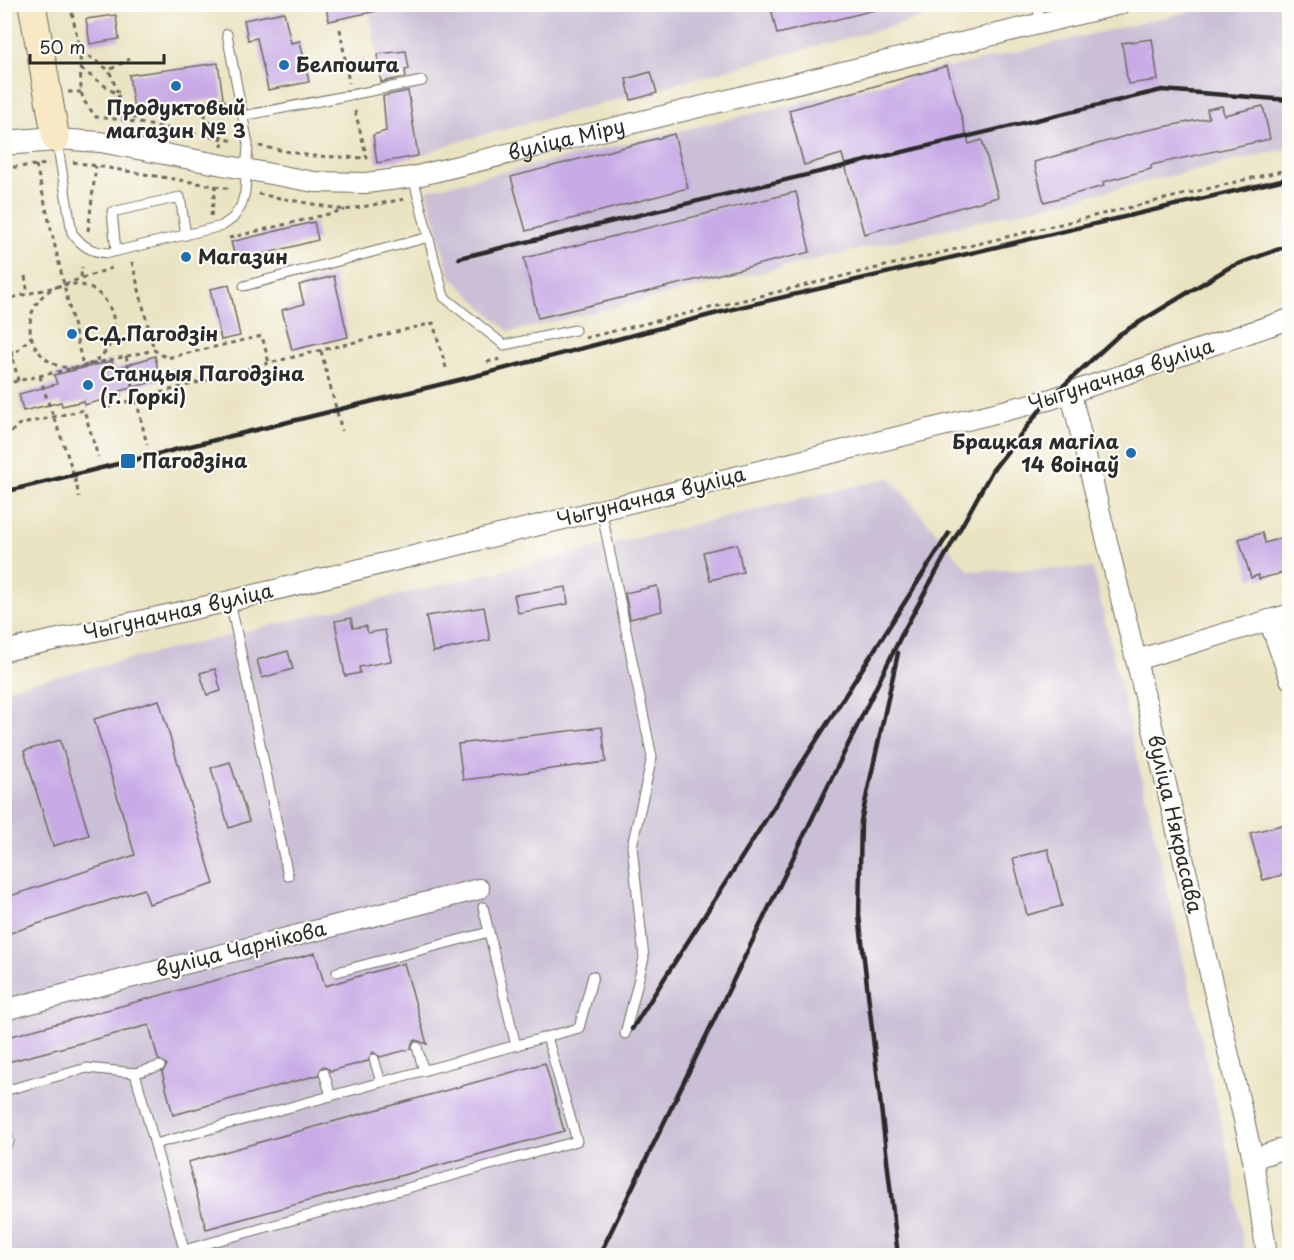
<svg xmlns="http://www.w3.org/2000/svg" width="1294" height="1260" viewBox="0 0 1294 1260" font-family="'Playpen Sans',sans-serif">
	<rect width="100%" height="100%" fill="#fdfcf7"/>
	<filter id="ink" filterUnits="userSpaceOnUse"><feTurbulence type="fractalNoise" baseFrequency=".0167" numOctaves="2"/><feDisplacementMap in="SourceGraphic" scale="12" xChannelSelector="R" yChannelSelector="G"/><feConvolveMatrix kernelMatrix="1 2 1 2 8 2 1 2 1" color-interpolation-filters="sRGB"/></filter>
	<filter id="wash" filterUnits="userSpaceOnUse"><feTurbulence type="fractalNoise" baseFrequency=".008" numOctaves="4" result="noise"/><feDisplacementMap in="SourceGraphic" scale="24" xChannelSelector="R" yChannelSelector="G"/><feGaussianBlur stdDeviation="1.35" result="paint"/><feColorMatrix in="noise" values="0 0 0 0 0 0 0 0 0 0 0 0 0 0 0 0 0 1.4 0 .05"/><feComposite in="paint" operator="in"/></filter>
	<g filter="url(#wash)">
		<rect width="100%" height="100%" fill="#eae3c1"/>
		<g fill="#cabfd6">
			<path d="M 368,5 L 971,5 L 457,142 L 418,156 L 408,94 L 406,51 L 377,54 Z"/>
			<path d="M 1217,5 L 1289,5 L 1289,148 L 509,332 L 450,276 L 427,190 Z"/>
			<path d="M 890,478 L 969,571 L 1093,568 L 1231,1166 L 1245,1255 L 5,1255 L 4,689 Z"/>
		</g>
		<g id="blocks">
			<g fill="#c7aae6">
				<path d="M 325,4 L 376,4 L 377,11 L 329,21 Z"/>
				<path d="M 770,4 L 875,4 L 875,10 L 777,34 Z"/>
				<path d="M 284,12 L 291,43 L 300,41 L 309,82 L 268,90 L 257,38 L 248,40 L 244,20 Z"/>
				<path d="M 116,15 L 119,39 L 90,44 L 86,19 Z"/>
				<path d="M 1152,39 L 1158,80 L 1128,84 L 1122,43 Z"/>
				<path d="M 406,51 L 409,69 L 405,70 L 406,77 L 381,82 L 377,54 Z"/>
				<path d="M 218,63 L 223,98 L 134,110 L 129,75 Z"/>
				<path d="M 947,66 L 969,144 L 982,140 L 998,197 L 864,234 L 842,154 L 804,165 L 789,110 Z"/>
				<path d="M 651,72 L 657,93 L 631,100 L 626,79 Z"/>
				<path d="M 408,91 L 418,156 L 377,163 L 373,135 L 386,131 L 383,96 Z"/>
				<path d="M 1222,106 L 1224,115 L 1263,106 L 1270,139 L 1151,165 L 1151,169 L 1103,182 L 1104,186 L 1044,202 L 1034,162 L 1143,131 L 1209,118 L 1207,109 Z"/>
				<path d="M 674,134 L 688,188 L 526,231 L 511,177 Z"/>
				<path d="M 796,192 L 810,252 L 538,318 L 524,258 Z"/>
				<path d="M 314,222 L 318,240 L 236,261 L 231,242 Z"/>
				<path d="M 334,276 L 348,337 L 292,350 L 282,310 L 304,304 L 299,285 Z"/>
				<path d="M 229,285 L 240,336 L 221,340 L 210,289 Z"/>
				<path d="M 155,356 L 160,380 L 120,391 L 121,395 L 84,405 L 84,401 L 62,406 L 61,402 L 23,411 L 19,394 L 57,384 L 54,375 L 112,361 L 114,369 Z"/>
				<path d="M 1262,533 L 1265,543 L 1290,535 L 1290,571 L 1259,579 L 1258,575 L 1251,578 L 1239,539 Z"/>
				<path d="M 737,544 L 743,572 L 710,580 L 703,552 Z"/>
				<path d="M 657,586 L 662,611 L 630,619 L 625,593 Z"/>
				<path d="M 566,587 L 568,604 L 518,613 L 514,595 Z"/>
				<path d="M 484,607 L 490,640 L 433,652 L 426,616 Z"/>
				<path d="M 351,618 L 353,628 L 366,626 L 368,633 L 385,630 L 391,661 L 359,667 L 360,673 L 345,676 L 335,621 Z"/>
				<path d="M 288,651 L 293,669 L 262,678 L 257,660 Z"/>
				<path d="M 215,669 L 221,691 L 207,695 L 200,673 Z"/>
				<path d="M 159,700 L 214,884 L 149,904 L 144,889 L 4,935 L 4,898 L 135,855 L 94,719 Z"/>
				<path d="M 602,727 L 606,762 L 463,780 L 458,744 Z"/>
				<path d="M 60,740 L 89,835 L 53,846 L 24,751 Z"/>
				<path d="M 230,762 L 249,821 L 229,828 L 211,768 Z"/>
				<path d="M 1286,824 L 1290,837 L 1290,873 L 1263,880 L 1250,833 Z"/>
				<path d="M 1048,849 L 1062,906 L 1027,915 L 1013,858 Z"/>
				<path d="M 315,953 L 325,986 L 404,963 L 427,1044 L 416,1040 L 412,1043 L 411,1049 L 380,1057 L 373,1052 L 368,1061 L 331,1071 L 323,1066 L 318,1075 L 173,1115 L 162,1072 L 167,1065 L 158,1059 L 149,1025 L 4,1063 L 4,1038 Z"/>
				<path d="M 545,1063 L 564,1131 L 206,1229 L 188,1162 Z"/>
			</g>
		</g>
	</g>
	<g filter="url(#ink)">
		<use href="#blocks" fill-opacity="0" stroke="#6e6b60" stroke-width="1.5"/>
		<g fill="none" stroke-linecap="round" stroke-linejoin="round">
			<defs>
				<g id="service">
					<path d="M 1037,4 L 1041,24"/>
					<path d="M 243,116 L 422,81"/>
					<path d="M 57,141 L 72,233 C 83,247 91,252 109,253 L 222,226 L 233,218 L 241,206 L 245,192 L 248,144 L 227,34"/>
					<path d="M 413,177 L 444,297 L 504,345 L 575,330"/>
					<path d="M 116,251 L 112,212 L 180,197 L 186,235"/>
					<path d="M 244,286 L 429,237"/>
					<path d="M 601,509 L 652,757 L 632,846 L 644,958 L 625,1034"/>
					<path d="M 230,601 L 288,876"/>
					<path d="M 483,907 L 516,1046"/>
					<path d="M 337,972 L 489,932"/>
					<path d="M 417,1047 L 424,1071"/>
					<path d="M 374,1059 L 381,1082"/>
					<path d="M 135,1073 L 160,1066"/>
					<path d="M 324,1073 L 331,1096"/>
					<path d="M 4,1091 L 87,1068 L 135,1073 L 185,1253"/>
					<path d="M 4,1126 L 9,1142"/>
					<path d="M 155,1144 L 579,1028 L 593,976"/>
					<path d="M 184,1250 L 577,1141 L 547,1037"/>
				</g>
				<g id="minor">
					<path id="s1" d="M 56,139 L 100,142 L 314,182 L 366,183 L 413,177 L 1120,4"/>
					<path d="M 1071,394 L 1159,754 L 1253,1159 L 1267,1256"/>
					<path d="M 1269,620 L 1290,679"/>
					<path d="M 4,651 L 230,601 L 1048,400 L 1290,319"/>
					<path d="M 1136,660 L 1290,614"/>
					<path d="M 4,1010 L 479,889"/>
					<path d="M 1253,1159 L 1290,1146"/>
				</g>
				<path id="tertiary" d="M 4,143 L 56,139"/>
				<path id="secondary" d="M 32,4 L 56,139"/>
			</defs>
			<use href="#service" stroke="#6e6b60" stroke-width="11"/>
			<use href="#minor" stroke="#6e6b60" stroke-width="22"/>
			<use href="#tertiary" stroke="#6e6b60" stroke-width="26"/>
			<use href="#secondary" stroke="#6e6b60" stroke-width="29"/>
			<g stroke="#6e6b60" stroke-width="3" stroke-dasharray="4.5 4.5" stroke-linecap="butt">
				<path d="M 70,4 L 80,50 L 81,92 L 84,101 L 96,117 L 123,120 L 235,141"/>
				<path d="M 340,29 L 349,83"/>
				<path d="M 81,51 L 109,70"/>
				<path d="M 81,69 L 118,95 L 123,120 L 226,101"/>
				<path d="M 68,92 L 81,92"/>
				<path d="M 118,93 L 109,70 L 130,59"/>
				<path d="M 198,106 L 223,139 L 222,147"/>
				<path d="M 259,146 L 311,156 L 367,158 L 354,107"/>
				<path d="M 73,162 L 232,189"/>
				<path d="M 36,165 L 83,366"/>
				<path d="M 4,168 L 49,164"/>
				<path d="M 258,194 L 345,210 L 405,199"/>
				<path d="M 211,216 L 216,184"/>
				<path d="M 88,231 L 96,166"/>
				<path d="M 229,238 L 345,210"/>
				<path d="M 132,262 L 154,350"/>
				<path d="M 25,276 L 28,294"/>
				<path d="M 81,277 L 82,267"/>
				<circle cx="72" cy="326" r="42"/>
				<path d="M 4,300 L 62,285 L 112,268"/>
				<path d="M 4,315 L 18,381"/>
				<path d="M 585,338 L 1290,169"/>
				<path d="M 321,351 L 342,431"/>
				<path d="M 126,356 L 147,445"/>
				<path d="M 487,362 L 500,359"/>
				<path d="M 4,364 L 32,336"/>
				<path d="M 40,376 C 51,417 71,455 79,497"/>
				<path d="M 4,384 L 154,350 L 167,358 L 262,336 L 269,363"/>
				<path d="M 108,407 L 269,363 L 433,323 L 447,371"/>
				<path d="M 5,439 L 18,425 L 84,410 L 98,457"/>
				<path d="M 4,453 L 5,439"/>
			</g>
			<use href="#service" stroke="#fff" stroke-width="9"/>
			<use href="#minor" stroke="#fff" stroke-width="20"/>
			<use href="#tertiary" stroke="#fff" stroke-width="24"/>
			<use href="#secondary" stroke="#f8e8c3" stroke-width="27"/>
			<g stroke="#2b2b2b" stroke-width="4.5">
				<path d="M 459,258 L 1162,90 L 1290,100"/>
				<path d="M 4,492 L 487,373 L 737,308 L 1290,178"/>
				<path d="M 632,1029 L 949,533"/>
				<path d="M 599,1256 L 903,632 L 992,471 L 1048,400 L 1120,334 L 1230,267 L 1290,245"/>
				<path d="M 898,1256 L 859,915 L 861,821 L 898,653"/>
			</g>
		</g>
	</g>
	<g fill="#1f6fb2" stroke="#fdfcf7" stroke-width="2">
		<circle cx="284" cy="65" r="6"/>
		<circle cx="176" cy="86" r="6"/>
		<circle cx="186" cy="257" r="6"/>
		<circle cx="72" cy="334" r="6"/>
		<circle cx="88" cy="385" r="6"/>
		<circle cx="1131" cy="453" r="6"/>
		<rect x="120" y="453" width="16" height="16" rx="3"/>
	</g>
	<g text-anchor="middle" stroke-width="4.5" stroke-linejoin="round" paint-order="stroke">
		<g font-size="20" font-weight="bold" fill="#2b2b2b" stroke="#fdfcf7" text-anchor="start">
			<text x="296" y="72">Белпошта</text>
			<text x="176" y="115" text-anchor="middle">Продуктовый<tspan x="176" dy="23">магазин № 3</tspan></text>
			<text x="198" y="264">Магазин</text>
			<text x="84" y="341">С.Д.Пагодзін</text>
			<text x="100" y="381">Станцыя Пагодзіна<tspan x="100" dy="23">(г. Горкі)</tspan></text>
			<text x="1119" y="449" text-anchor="end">Брацкая магіла<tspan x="1119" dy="23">14 воінаў</tspan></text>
			<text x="142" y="468">Пагодзіна</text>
		</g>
		<g font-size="20" fill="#2b2b2b" stroke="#fdfcf7">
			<text dy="7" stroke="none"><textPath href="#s1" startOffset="519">вуліца Міру</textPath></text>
			<text transform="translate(1121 375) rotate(-18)" y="7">Чыгуначная вуліца</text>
			<text transform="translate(651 497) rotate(-14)" y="7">Чыгуначная вуліца</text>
			<text transform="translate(178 612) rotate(-13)" y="7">Чыгуначная вуліца</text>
			<text transform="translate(1175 824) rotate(77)" y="7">вуліца Някрасава</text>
			<text transform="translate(241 949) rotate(-14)" y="7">вуліца Чарнікова</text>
		</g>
	</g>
	<rect width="1294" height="1260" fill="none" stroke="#fdfcf7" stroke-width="24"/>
	<path d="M30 54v9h134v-9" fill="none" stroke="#2b2b2b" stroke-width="3"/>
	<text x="39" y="54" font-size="18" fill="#2b2b2b" stroke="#fdfcf7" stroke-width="4.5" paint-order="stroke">50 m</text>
</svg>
